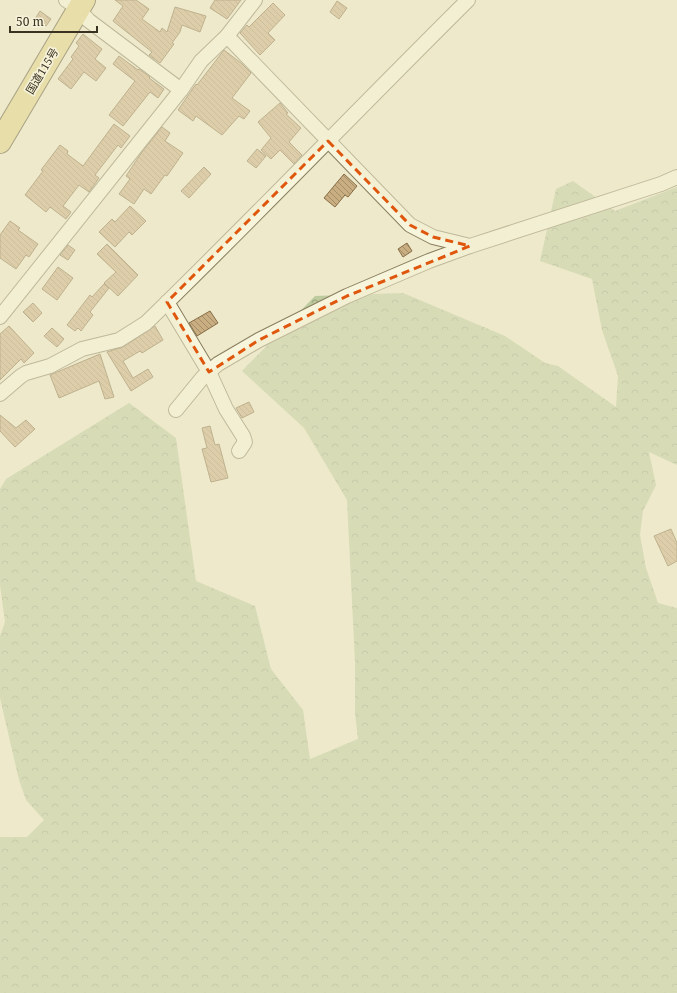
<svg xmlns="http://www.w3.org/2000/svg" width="677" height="993" viewBox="0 0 677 993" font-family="'Noto Serif','Noto Sans JP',serif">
	<defs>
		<pattern id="forest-crowns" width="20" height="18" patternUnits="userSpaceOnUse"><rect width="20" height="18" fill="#bdcb9e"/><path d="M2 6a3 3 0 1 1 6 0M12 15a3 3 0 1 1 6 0" fill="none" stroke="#9ba580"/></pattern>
		<pattern id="building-back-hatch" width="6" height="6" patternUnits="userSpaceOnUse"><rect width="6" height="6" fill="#c9ae82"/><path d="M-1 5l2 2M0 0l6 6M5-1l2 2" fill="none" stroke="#a48e6a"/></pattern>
	</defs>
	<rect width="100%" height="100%" fill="#ede9ca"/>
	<path fill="url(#forest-crowns)" d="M 573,181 L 615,211 L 677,187 L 677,465 L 649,452 L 656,485 L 643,511 L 640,535 L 646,568 L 658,603 L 677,608 L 677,993 L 0,993 L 0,837 L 27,837 L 44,820 L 26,800 L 19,780 L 0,698 L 0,636 L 5,622 L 0,585 L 0,489 L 6,479 L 129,403 L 176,438 L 196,581 L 255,606 L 271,669 L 303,710 L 310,759 L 358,739 L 355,713 L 355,662 L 347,500 L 304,428 L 242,371 L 315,296 L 403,293 L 505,336 L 545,363 L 558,366 L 616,407 L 618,376 L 602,330 L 592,279 L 540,261 L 556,189 Z"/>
	<g fill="url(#building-back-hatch)" stroke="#876d46">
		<path d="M 115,0 L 136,0 L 149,9 L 142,19 L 160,32 L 162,28 L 167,32 L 175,7 L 206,16 L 200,32 L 182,25 L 180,32 L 172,43 L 174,44 L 160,63 L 149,55 L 152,52 L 113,21 L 123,6 Z"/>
		<path d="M 215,0 L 241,0 L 227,19 L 210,8 Z"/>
		<path d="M 337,1 L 347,8 L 339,19 L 330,12 Z"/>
		<path d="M 273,3 L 285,15 L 268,33 L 275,40 L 260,55 L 240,33 L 247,25 L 249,27 Z"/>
		<path d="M 40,11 L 51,19 L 46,26 L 35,19 Z"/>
		<path d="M 83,34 L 102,49 L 95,59 L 106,68 L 96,81 L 84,72 L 71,89 L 58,79 L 73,59 L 71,57 L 79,46 L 76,43 Z"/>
		<path d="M 224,50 L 241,63 L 251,73 L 232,98 L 250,111 L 244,119 L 239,116 L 222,135 L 196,116 L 193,121 L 178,110 L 196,84 L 197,85 Z"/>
		<path d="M 119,56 L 138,70 L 139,69 L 150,77 L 149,78 L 164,89 L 158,98 L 150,92 L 123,126 L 109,115 L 135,81 L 113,64 Z"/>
		<path d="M 280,103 L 288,113 L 286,114 L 301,128 L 289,142 L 302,155 L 294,164 L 280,150 L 271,159 L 261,150 L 271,138 L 258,122 Z"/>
		<path d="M 114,124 L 130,136 L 121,148 L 118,145 L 95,175 L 99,178 L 89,192 L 79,185 L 63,206 L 71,212 L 66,219 L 50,207 L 46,212 L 25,195 L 43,171 L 41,170 L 60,145 L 68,151 L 67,154 L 83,166 Z"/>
		<path d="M 162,127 L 170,133 L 165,141 L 183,153 L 167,176 L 165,175 L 151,194 L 144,189 L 134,204 L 119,194 L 130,179 L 126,176 L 142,152 Z"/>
		<path d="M 257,149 L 266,156 L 256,168 L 247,161 Z"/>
		<path d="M 204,167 L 211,174 L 189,198 L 181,191 Z"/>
		<path d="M 344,174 L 357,186 L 348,197 L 345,195 L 335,207 L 324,198 Z"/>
		<path d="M 130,206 L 146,221 L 132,235 L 129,232 L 115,247 L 99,232 L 112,219 L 115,222 Z"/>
		<path d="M 10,221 L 20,228 L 18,230 L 38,244 L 29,257 L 26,255 L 16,269 L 0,258 L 0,235 Z"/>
		<path d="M 407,243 L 412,251 L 403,257 L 398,249 Z"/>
		<path d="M 107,244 L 138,275 L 118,296 L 104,283 L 116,272 L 97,254 Z"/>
		<path d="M 68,245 L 75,250 L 68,260 L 60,255 Z"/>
		<path d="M 58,267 L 73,278 L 57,300 L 42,289 Z"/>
		<path d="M 104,284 L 109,288 L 90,312 L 93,315 L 81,331 L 78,328 L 75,331 L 67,325 L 90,295 L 92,297 Z"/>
		<path d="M 33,303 L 42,313 L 33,322 L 23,312 Z"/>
		<path d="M 210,311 L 218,323 L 197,336 L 189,323 Z"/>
		<path d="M 9,326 L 34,353 L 24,363 L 21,359 L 0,380 L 0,334 Z"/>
		<path d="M 155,326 L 163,340 L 142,353 L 140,351 L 123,361 L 133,378 L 148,369 L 153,377 L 131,391 L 107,352 L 123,347 Z"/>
		<path d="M 52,328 L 64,339 L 57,347 L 44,336 Z"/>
		<path d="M 100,354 L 114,397 L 105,399 L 99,381 L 59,398 L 50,375 Z"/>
		<path d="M 249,402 L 254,412 L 242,418 L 236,408 Z"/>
		<path d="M 0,415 L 16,428 L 26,420 L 35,429 L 15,447 L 0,431 Z"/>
		<path d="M 210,426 L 215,445 L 219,444 L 228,478 L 211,482 L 202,449 L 207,448 L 202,428 Z"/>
		<path d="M 671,529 L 677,543 L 677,561 L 668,566 L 654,536 Z"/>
	</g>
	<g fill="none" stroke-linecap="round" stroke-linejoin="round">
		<defs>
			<g id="minor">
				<path d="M 66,0 L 79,9 L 88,20 L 181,90"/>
				<path d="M 227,36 L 410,225 L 433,237 L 470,246 L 661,184 L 677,177"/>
				<path d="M 167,302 L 209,372 L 226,409 L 243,436 L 245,442 L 239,451"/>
				<path d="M 0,317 L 181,90 L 201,61 L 227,36 L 255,0"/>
				<path d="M 0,394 L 21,376 L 26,373 L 50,366 L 82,349 L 119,340 L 146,323 C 255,217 360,107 468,0"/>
				<path d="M 176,410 L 203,377 L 218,364 L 259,340 L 347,296 L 429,261 L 470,246"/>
			</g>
			<path id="trunk" d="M 0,142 L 84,0"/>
		</defs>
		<use href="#minor" stroke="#897e5f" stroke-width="16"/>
		<use href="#trunk" stroke="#574b32" stroke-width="24"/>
		<use href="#minor" stroke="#f8f5dd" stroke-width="14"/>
		<use href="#trunk" stroke="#e2d082" stroke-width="22"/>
	</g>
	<path d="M0 0H677V993H0ZM 328,141 L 410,225 L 433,237 L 470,246 L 347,296 L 259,340 L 209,372 L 167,302 Z" fill="#ede9ca" fill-opacity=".55" fill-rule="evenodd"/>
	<path fill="none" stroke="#df570d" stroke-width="3" stroke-dasharray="8 5" stroke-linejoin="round" d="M 328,141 L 410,225 L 433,237 L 470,246 L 347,296 L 259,340 L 209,372 L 167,302 Z"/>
	<g text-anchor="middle" stroke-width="3.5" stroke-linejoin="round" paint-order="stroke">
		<g font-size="11" fill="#3a3221" stroke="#f5f2d9">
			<text transform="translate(42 71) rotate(-59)" y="4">国道115号</text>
		</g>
	</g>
	<path d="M10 26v6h87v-6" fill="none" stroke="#3a3221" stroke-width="2"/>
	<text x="16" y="26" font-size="12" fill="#3a3221" stroke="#f5f2d9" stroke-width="3" paint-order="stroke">50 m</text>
</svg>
